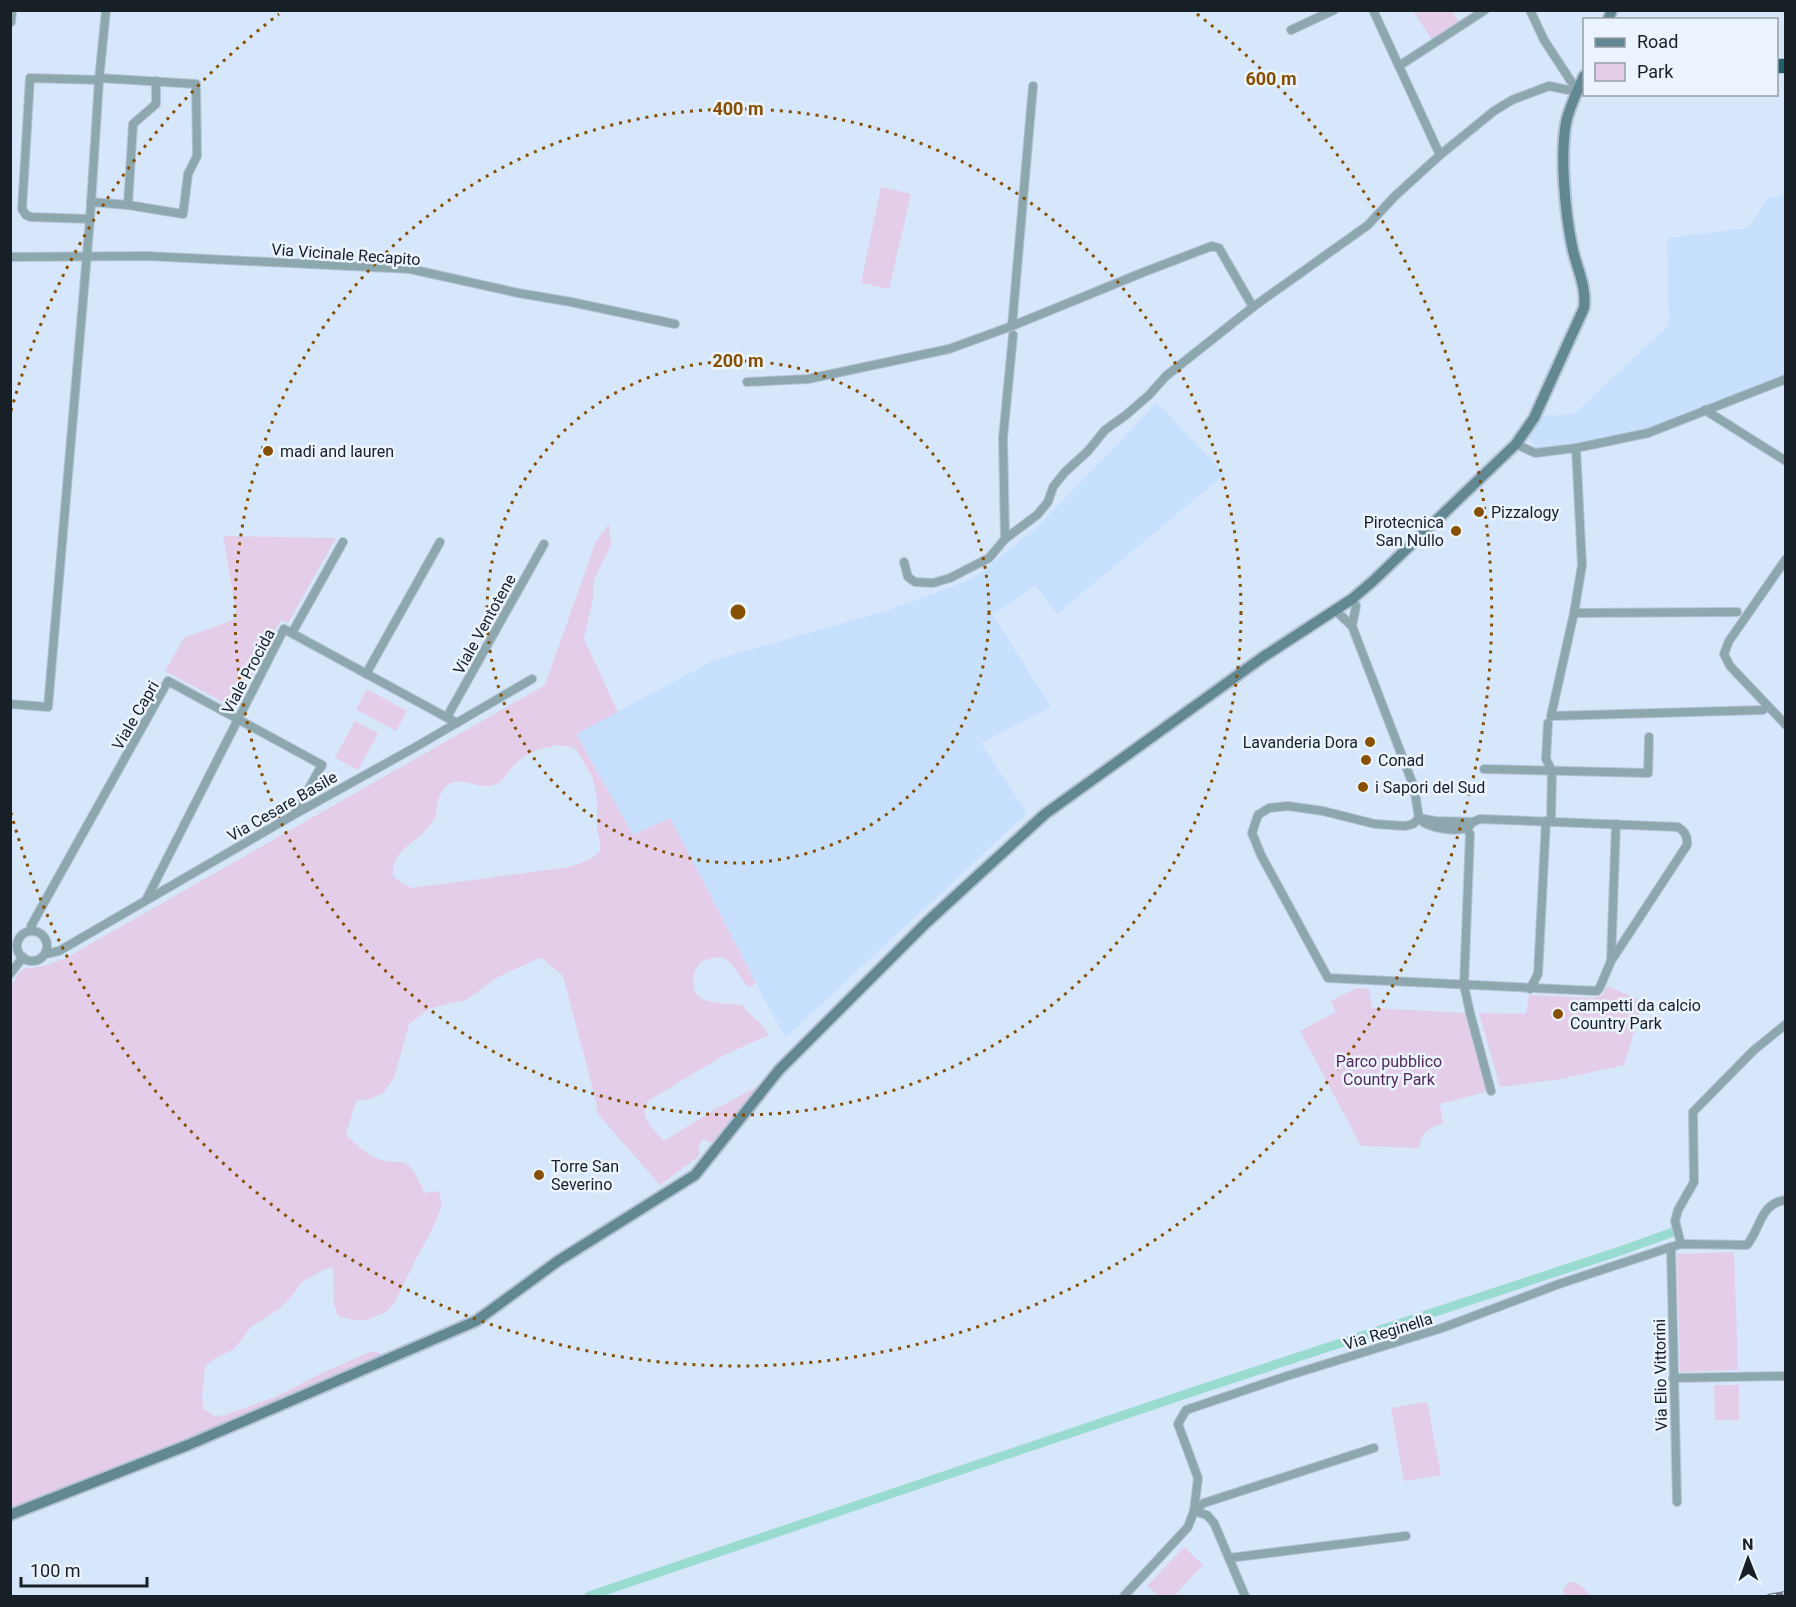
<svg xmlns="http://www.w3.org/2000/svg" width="1796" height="1607" viewBox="0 0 1796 1607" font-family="Roboto,sans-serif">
	<rect width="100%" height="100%" fill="#d7e7fb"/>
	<g fill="#c6e0fe">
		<path d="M 1785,193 L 1785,377 L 1648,430 L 1577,446 L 1536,451 L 1529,438 L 1543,416 L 1574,414 L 1669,325 L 1667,238 L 1748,228 L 1767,200 Z"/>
		<path d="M 1157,403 L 1225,474 L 1057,614 L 1035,585 L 993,615 L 1051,707 L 981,743 L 1027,813 L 785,1038 L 670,819 L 633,835 L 576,734 L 714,660 L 889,610 L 972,579 L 1035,529 Z"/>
	</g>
	<g fill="#e4cde8" fill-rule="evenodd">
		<path d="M 1413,11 L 1451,11 L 1459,22 L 1432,39 Z"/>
		<path d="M 881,187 L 911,194 L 889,289 L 861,283 Z"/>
		<path d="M 609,524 L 611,544 L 594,580 L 593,598 L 584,639 L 618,712 L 576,734 L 633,835 L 670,818 L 756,983 L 750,987 L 747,986 L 730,962 L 721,957 C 714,958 704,959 699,964 C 692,973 690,992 701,998 C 713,1005 730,1003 743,1005 L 746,1010 L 759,1022 L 769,1035 L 724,1055 L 648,1101 C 637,1116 654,1130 664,1141 L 712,1111 L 760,1085 L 712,1143 L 703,1139 L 698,1147 L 700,1151 L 699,1156 L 660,1185 L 597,1113 L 596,1101 L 563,976 L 542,958 L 537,959 L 496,978 L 465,1001 L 454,1002 L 429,1009 L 409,1024 L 394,1078 L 382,1094 L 369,1099 L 356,1101 L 346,1135 C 360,1147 366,1156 385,1161 C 392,1163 402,1160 408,1165 C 416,1171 419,1184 425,1193 L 439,1191 L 442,1206 L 430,1234 L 419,1253 L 395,1302 L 385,1313 L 365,1320 L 354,1320 L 338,1316 L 334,1305 L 333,1268 L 323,1270 L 301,1283 L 288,1301 L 279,1309 L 251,1327 L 234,1349 L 214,1359 L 205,1367 L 202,1398 L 204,1409 L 214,1416 L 225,1415 L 277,1396 L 322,1373 L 372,1351 L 388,1356 C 264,1410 140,1466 11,1507 L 10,989 L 18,974 L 23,969 L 44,966 L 64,959 L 545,685 L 596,541 ZM 558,745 L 572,747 L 576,750 L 592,776 L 597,798 L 597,829 L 600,840 L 600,851 L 591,859 L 570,867 L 412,888 L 401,883 L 393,876 C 391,849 415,845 429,826 C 431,823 435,818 436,814 C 437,811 436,808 437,805 C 438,798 442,790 448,785 C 462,775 477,790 493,785 C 504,782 508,771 516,763 C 530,751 540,749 558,745 Z"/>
		<path d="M 223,536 L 336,538 L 288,623 L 281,620 L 234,708 L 165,671 L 184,638 L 237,618 Z"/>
		<path d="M 367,689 L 407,711 L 396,731 L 356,709 Z"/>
		<path d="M 355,721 L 378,733 L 358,770 L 335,758 Z"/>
		<path d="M 1608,986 L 1643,1002 L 1624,1065 L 1561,1079 L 1500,1087 L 1479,1013 L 1526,1014 L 1529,995 L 1594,998 L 1602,995 Z"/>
		<path d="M 1356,988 L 1369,989 L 1372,1008 L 1465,1013 L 1489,1091 L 1440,1104 L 1443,1123 C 1426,1130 1423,1130 1419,1148 L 1361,1146 L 1300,1031 L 1336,1012 L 1331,1001 Z"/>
		<path d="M 1734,1252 L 1738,1370 L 1680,1372 L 1677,1254 Z"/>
		<path d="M 1714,1385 L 1739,1385 L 1739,1420 L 1715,1420 Z"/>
		<path d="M 1427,1402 L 1441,1475 L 1404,1481 L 1391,1408 Z"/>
		<path d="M 1184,1547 L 1203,1565 L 1174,1596 L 1159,1596 L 1147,1586 Z"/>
		<path d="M 1569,1582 C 1579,1581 1586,1590 1591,1596 L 1565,1596 L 1563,1590 Z"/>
	</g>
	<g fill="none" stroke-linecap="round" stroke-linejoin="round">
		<path stroke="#9adbd0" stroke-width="9" d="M 589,1596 L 1192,1392 L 1623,1250 L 1673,1232"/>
		<defs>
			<g id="street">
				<path d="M 1373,10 L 1440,155"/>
				<path d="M 1530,10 L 1544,40 L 1578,92"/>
				<path d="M 11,22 L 12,10"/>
				<path d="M 1291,30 L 1334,10"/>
				<path d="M 1399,66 L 1485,10"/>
				<path d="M 91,202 L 128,205 L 183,214 L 188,174 L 197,156 L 196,84 L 99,78"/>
				<path d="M 128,205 L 133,124 L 156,104 L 156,81"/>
				<path d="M 90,219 L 31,217 L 26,215 L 22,209 L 30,78 L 99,80"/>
				<path d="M 10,257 L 147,256 L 410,269 L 518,293 L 571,302 L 675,324"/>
				<path d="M 1012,326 L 1033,86"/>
				<path d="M 747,382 L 808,379 L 949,349 L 1012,326 L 1144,272 L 1212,246 L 1219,248 L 1253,307"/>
				<path d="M 1705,410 L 1786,461"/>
				<path d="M 1516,444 L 1535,453 L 1576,448 L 1648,433 L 1786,379"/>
				<path d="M 1576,448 L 1582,565 L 1574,613 L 1551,716 L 1763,710"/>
				<path d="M 1005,539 L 1003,438 L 1013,335"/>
				<path d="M 1786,559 L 1729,641 L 1724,654 L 1730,666 L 1786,725"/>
				<path d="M 904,562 L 908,577 L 915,582 L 933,583 L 950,578 L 989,558 L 1005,539 L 1037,515 L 1048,502 L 1053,487 L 1065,472 L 1088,451 L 1105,430 L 1126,415 L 1149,395 L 1166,376 L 1253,307 L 1368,225 L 1395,196 L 1440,155 L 1494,111 L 1512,100 L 1549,86 L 1578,92"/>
				<path d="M 1335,610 L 1352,626 L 1414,787 L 1419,818 L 1413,824 L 1405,826 L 1375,824 L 1323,811 L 1288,806 L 1269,808 L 1258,815 L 1252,833 L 1261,855 L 1328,978 L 1597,991 L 1600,987 L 1611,961 L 1687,845 C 1688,837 1685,831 1678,827 L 1480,819 L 1473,822"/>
				<path d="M 1574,613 L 1737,612"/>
				<path d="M 1352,626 L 1356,606 L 1352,599"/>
				<path d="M 292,633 L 343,542"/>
				<path d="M 366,674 L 440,542"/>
				<path d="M 10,704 L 48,707 L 90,219 L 99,80 L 106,10"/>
				<path d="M 447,717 L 544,544"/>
				<path d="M 1548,723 L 1546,759 L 1552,771 L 1551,821"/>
				<path d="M 1484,769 L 1648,773 L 1649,737"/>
				<path d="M 1419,818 L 1435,821 L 1473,822 C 1471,824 1469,827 1466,828 C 1455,832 1425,828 1419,818 Z"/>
				<path d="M 1467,828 L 1470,834 L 1464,985 L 1470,1013 L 1491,1091"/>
				<path d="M 147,898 L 284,629 L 457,723"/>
				<path d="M 32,931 L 31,926 L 168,681 L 322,765 L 295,813"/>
				<circle cx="32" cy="946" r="15"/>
				<path d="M 45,954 L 59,951 L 295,814 L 412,749 L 532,679"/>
				<path d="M 1611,960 L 1616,824"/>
				<path d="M 10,974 L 23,957"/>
				<path d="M 1530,989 L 1538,974 L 1546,821"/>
				<path d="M 1681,1244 L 1675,1221 L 1678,1210 L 1694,1182 L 1693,1112 L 1753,1051 L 1786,1024"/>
				<path d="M 1671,1247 L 1677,1502"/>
				<path d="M 1673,1378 L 1786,1376"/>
				<path d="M 1194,1511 L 1204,1503 L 1374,1448"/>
				<path d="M 1194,1511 L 1207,1515 L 1214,1523 L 1245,1596"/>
				<path d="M 1229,1558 L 1406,1536"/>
				<path d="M 1124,1596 L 1188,1527 L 1194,1511 L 1198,1478 L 1178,1424 L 1186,1410 L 1287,1376 L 1442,1328 L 1559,1284 L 1671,1247 L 1681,1244 L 1747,1245 C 1761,1228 1760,1203 1786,1200"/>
			</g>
			<g id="secondary">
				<path d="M 1608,20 L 1612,10"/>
				<path d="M 10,1515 L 188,1445 L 476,1321 L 558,1261 L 695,1175 L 779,1070 L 926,923 L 1045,814 L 1263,657 L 1352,599 L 1372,582 L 1516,444 L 1534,418 L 1584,308 C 1587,286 1576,267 1572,246 C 1565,212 1560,156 1566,123 C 1569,107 1578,90 1584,76"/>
			</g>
			<path id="highway" d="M 1776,66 L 1786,66"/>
		</defs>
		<use href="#street" stroke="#b4c3d5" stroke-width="10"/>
		<use href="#secondary" stroke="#b4c3d5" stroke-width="14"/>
		<use href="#highway" stroke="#b4c3d5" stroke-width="16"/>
		<use href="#street" stroke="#8da7ae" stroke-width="8"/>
		<use href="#secondary" stroke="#628893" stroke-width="10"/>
		<use href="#highway" stroke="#205f6e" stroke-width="14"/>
		<defs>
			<path id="rail" d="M 1769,1596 L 1786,1593"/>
		</defs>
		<use href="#rail" stroke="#6d7986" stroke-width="4.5"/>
		<use href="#rail" stroke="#ebf4fd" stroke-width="2" stroke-dasharray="7" stroke-linecap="butt"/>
	</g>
	<g fill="none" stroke="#874f02" stroke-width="3" stroke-dasharray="3 6">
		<circle cx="738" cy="612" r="251"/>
		<circle cx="738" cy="612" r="503"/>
		<path d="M11 411A754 754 0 0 1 279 14M1197 14A754 754 0 1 1 11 813"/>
	</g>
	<g fill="#874f02" stroke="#ebf4fd" stroke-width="2">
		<circle cx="268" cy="451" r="6"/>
		<circle cx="1479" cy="512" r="6"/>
		<circle cx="1456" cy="531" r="6"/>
		<circle cx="1370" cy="742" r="6"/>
		<circle cx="1366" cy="760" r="6"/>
		<circle cx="1363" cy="787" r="6"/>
		<circle cx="1558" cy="1014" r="6"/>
		<circle cx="539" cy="1175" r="6"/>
	</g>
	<g text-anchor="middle" stroke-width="5" stroke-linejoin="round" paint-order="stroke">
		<g font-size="16" fill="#171f27" stroke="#ebf4fd">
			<text transform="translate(346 254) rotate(4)" y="6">Via Vicinale Recapito</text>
			<text transform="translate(484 624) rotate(-61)" y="6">Viale Ventotene</text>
			<text transform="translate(248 671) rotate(-62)" y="6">Viale Procida</text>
			<text transform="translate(135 715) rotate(-60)" y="6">Viale Capri</text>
			<text transform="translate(282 806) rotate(-30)" y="6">Via Cesare Basile</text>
			<text transform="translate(1388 1331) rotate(-17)" y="6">Via Reginella</text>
			<text transform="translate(1660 1375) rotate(-91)" y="6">Via Elio Vittorini</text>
		</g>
		<g font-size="16" fill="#171f27" stroke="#ebf4fd" text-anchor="start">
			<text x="280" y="457">madi and lauren</text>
			<text x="1491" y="518">Pizzalogy</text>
			<text x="1444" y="528" text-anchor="end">Pirotecnica<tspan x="1444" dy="18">San Nullo</tspan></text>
			<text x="1358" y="748" text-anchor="end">Lavanderia Dora</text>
			<text x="1378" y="766">Conad</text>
			<text x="1375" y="793">i Sapori del Sud</text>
			<text x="1570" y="1011">campetti da calcio<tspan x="1570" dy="18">Country Park</tspan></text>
			<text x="551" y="1172">Torre San<tspan x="551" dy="18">Severino</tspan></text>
		</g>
		<g font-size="16" fill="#53295c" stroke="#ebf4fd">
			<text x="1389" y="1067">Parco pubblico<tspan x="1389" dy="18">Country Park</tspan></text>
		</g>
	</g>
	<circle cx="738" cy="612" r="9" fill="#874f02" stroke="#ebf4fd" stroke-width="3"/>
	<g font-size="18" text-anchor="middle" font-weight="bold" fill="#874f02" stroke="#ebf4fd" stroke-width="5" stroke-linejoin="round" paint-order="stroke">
		<text x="1271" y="85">600 m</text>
		<text x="738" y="115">400 m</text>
		<text x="738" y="367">200 m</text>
	</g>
	<rect width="1796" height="1607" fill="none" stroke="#171f27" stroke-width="24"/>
	<rect x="1583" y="18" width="195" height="78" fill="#ebf4fd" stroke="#969fa7" stroke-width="1.5"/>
	<rect x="1595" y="38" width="30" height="9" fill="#628893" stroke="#969fa7" stroke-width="1.5"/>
	<text x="1637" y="48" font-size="18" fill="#171f27">Road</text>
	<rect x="1595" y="63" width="30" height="18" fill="#e4cde8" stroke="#969fa7" stroke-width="1.5"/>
	<text x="1637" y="78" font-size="18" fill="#171f27">Park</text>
	<g transform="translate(1748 1559) rotate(359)" stroke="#ebf4fd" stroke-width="4.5" paint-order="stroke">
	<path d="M0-4.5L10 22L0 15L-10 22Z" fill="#171f27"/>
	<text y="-9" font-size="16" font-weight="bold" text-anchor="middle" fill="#171f27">N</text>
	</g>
	<path d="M21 1577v9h126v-9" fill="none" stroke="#171f27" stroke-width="3"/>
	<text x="30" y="1577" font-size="18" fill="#171f27" stroke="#ebf4fd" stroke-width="4.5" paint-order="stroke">100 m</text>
</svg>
